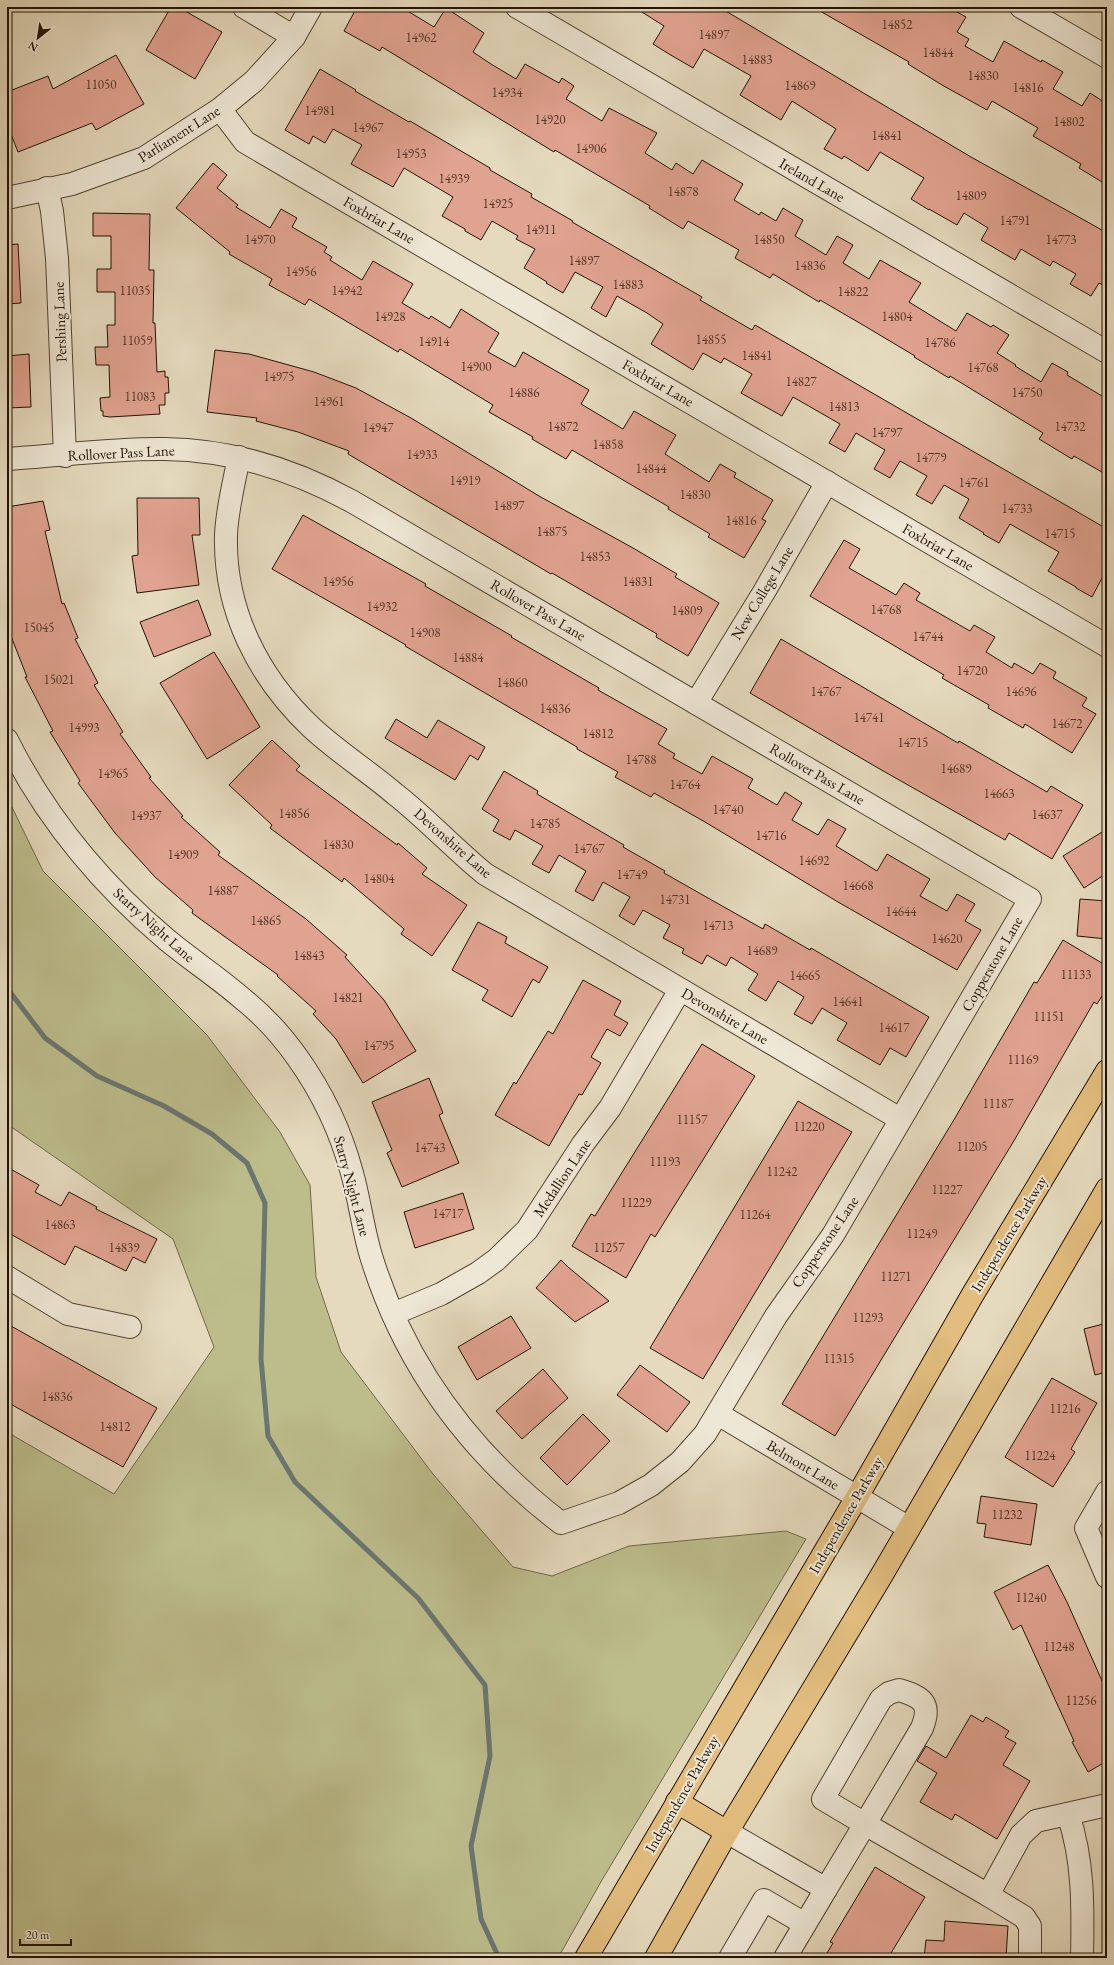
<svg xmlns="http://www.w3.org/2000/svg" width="1114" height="1965" viewBox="0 0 1114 1965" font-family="'EB Garamond',serif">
	<rect width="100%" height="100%" fill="#e5dabe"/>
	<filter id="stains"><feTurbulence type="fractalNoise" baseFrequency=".005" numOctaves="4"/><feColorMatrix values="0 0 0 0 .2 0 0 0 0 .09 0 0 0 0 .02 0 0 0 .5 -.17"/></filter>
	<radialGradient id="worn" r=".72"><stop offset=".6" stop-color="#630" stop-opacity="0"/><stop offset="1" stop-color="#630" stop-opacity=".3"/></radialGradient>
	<path fill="#bdbd8c" stroke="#706848" d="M 7,797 L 43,871 L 207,1035 L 280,1132 L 310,1185 L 316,1277 L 341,1352 L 433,1474 L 513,1567 L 552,1576 L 629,1546 L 786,1531 L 806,1539 L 602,1880 L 558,1958 L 7,1958 L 7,1432 L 114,1494 L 214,1347 L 173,1239 L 7,1124 Z"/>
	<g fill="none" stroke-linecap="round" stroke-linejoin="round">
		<path stroke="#6a7671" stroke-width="5" d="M 7,988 L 45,1038 L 97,1076 L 164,1106 L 212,1134 L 247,1163 L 265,1203 L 261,1359 L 268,1436 L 295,1482 L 418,1598 L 485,1685 L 490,1756 L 471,1846 L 481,1919 L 499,1958"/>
	</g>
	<g fill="#e1a391" stroke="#231203">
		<path d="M 171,7 L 178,7 L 222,32 L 195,79 L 146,50 Z"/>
		<path d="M 357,7 L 401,7 L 434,27 L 446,8 L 484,33 L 473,52 L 491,64 L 516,79 L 525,64 L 559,83 L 562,78 L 574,86 L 566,99 L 602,121 L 609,108 L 657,133 L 645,153 L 672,170 L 676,163 L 693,174 L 702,160 L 743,184 L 734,200 L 759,215 L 761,212 L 776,221 L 783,208 L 803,220 L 795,236 L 826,255 L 837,236 L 853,245 L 843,263 L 869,279 L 880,260 L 921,283 L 909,302 L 956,331 L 967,313 L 991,327 L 993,325 L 1009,335 L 997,353 L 1016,365 L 1015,366 L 1041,382 L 1052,363 L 1068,372 L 1067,375 L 1107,399 L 1107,475 L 1074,456 L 1072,459 L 1039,439 L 1043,433 L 950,376 L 949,378 L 914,357 L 915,356 L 863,325 L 820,300 L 819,302 L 773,274 L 770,278 L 735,258 L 739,250 L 688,221 L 683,229 L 649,208 L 650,206 L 555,150 L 554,152 L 382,47 L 380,51 L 344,31 Z"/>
		<path d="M 634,7 L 719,7 L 971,157 L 1093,225 L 1107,233 L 1107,287 L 1099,283 L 1091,296 L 1070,284 L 1076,274 L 1053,261 L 1050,266 L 1021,249 L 1015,260 L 981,240 L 988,228 L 964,213 L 957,225 L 929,209 L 929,210 L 911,199 L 924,178 L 880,152 L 868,171 L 844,156 L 842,159 L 824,149 L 836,129 L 792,101 L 781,120 L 740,95 L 751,76 L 704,49 L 693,68 L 669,54 L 653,44 L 664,26 Z"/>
		<path d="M 813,7 L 948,7 L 966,17 L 957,32 L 969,39 L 965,46 L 993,62 L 1004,41 L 1041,62 L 1042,60 L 1063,72 L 1053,89 L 1082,106 L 1090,93 L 1107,104 L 1107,185 L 1079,168 L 1081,164 L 1033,136 L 1038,128 L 992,101 L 987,110 L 942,85 L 908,64 L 909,62 Z"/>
		<path d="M 116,55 L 144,104 L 96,130 L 92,123 L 18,152 L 7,124 L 7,92 L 48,76 L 53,89 Z"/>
		<path d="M 320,69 L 356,90 L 355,91 L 409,122 L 410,121 L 490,168 L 490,170 L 532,194 L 531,197 L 573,221 L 572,222 L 702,297 L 700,300 L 752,330 L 755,325 L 1107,529 L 1107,581 L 1102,578 L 1092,597 L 1076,588 L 1076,587 L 1048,571 L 1059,552 L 1010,524 L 999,543 L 983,534 L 984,533 L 959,518 L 969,499 L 944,485 L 932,504 L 916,495 L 927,476 L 900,461 L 890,478 L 874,469 L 885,450 L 856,433 L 845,452 L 829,443 L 840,424 L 793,397 L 782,416 L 741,393 L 752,374 L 724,358 L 721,363 L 703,353 L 693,370 L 651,344 L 663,324 L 647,313 L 617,296 L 606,317 L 591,308 L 603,287 L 575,272 L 563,293 L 546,283 L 547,282 L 524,268 L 535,249 L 516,239 L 518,236 L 492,221 L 481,240 L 465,231 L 465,229 L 442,216 L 453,197 L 404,168 L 393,187 L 351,164 L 362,145 L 333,129 L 325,143 L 313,136 L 309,144 L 285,130 Z"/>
		<path d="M 213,163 L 227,175 L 217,188 L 238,205 L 236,207 L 270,228 L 281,209 L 297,218 L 292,227 L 327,247 L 324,252 L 332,257 L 330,260 L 362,280 L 373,261 L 413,284 L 402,303 L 429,319 L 431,316 L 450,328 L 461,309 L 499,333 L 488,352 L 515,367 L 523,352 L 589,390 L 581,404 L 623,429 L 634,411 L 676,435 L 665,454 L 709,482 L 720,464 L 736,473 L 734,477 L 773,500 L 762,519 L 766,521 L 744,558 L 708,537 L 710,534 L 668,509 L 669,507 L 572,450 L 566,459 L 532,439 L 533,437 L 489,412 L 493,405 L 400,349 L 398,352 L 309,299 L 305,305 L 269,285 L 272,279 L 229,254 L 230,252 L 176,208 Z"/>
		<path d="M 93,213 L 150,214 L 149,270 L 154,270 L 153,323 L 155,323 L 157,372 L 165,371 L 165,377 L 168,377 L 169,393 L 165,393 L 165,405 L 159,405 L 160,414 L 110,417 L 103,416 L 103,411 L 101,411 L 100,398 L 110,397 L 109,365 L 96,365 L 95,347 L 108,347 L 107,325 L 115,325 L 115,292 L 97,292 L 97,269 L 111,269 L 111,236 L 93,236 Z"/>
		<path d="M 18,244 L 21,303 L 7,304 L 7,245 Z"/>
		<path d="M 215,350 L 249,354 L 314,372 L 356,388 L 411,418 L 539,496 L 633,548 L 677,574 L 675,577 L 719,603 L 688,656 L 656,637 L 657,634 L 552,573 L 551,574 L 348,454 L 349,451 L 298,432 L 256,421 L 257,418 L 207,412 Z"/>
		<path d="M 29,354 L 31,407 L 7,408 L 7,356 Z"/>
		<path d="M 137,498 L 199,498 L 200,535 L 192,535 L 199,585 L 137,593 L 132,556 L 138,555 Z"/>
		<path d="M 43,501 L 50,530 L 45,531 L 62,604 L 64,603 L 78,638 L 75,639 L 98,683 L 94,685 L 123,732 L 120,734 L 151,777 L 149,778 L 183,816 L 181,817 L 220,852 L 218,855 L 306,919 L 347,955 L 345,957 L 384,1000 L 416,1051 L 363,1083 L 336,1039 L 313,1014 L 316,1011 L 277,976 L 278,975 L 192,913 L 193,910 L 155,877 L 115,833 L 78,783 L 80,781 L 50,732 L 53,731 L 25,677 L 27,677 L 7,626 L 7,507 Z"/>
		<path d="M 303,515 L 426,584 L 425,586 L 512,636 L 511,637 L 599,688 L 598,690 L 667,729 L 658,744 L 675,754 L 673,758 L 702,774 L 712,756 L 753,779 L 748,788 L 777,805 L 785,792 L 802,803 L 792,820 L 818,835 L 828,819 L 846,829 L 836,846 L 877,871 L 887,854 L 930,879 L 920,896 L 947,911 L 957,894 L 975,904 L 965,921 L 981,930 L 957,970 L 838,902 L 705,822 L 654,793 L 651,797 L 615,777 L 618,772 L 577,749 L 577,747 L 405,646 L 406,645 L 272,569 Z"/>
		<path d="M 844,540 L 860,549 L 849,568 L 896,595 L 904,583 L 920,593 L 916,600 L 970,631 L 974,625 L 995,637 L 986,652 L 1012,668 L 1014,663 L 1033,674 L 1040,663 L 1056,672 L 1053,678 L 1087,698 L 1082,706 L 1096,714 L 1072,753 L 1025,724 L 1023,728 L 988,708 L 989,705 L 942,678 L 944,675 L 810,596 Z"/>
		<path d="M 198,600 L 211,635 L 154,657 L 140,622 Z"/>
		<path d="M 781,639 L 958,743 L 959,741 L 1047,792 L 1051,786 L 1083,805 L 1052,859 L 1009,833 L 1005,840 L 878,768 L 750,693 Z"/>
		<path d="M 214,652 L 260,727 L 207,759 L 160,683 Z"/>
		<path d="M 396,719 L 427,738 L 438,720 L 485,747 L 478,760 L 470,755 L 455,780 L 385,738 Z"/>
		<path d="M 272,740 L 300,766 L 296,770 L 397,845 L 398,843 L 427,868 L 422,874 L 467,905 L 432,956 L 401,934 L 404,929 L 344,878 L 342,882 L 270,828 L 272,825 L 229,785 Z"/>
		<path d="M 504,771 L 538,791 L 537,794 L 624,845 L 623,847 L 665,871 L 664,873 L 708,898 L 763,929 L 765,924 L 810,950 L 811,948 L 929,1017 L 906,1057 L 890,1048 L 880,1065 L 837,1040 L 847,1023 L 822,1008 L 812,1024 L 794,1014 L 804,997 L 778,981 L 766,1001 L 748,990 L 758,974 L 731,957 L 726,966 L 707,955 L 702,964 L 682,953 L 684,949 L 663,938 L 670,925 L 643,910 L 634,925 L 619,916 L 630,897 L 603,882 L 593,901 L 575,891 L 586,871 L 559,855 L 549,873 L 532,864 L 543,846 L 515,830 L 510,840 L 493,831 L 499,820 L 482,809 Z"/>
		<path d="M 1107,829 L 1107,873 L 1084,888 L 1063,856 Z"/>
		<path d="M 1080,899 L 1107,901 L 1107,939 L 1077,936 Z"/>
		<path d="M 478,922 L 507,937 L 505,943 L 548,967 L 539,983 L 533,979 L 512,1017 L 482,1000 L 488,990 L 452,970 Z"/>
		<path d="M 1063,940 L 1107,966 L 1107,988 L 1097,1004 L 1094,1002 L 1015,1139 L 835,1436 L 782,1404 L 955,1118 L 1034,982 L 1037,983 Z"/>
		<path d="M 583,980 L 621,1001 L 614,1015 L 628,1023 L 620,1036 L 607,1029 L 591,1057 L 601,1063 L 582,1095 L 579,1094 L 549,1146 L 495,1115 L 514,1082 L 516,1084 L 548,1031 L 553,1034 Z"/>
		<path d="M 702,1044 L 755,1076 L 655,1237 L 651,1234 L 626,1278 L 572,1246 L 591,1214 L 595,1216 Z"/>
		<path d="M 429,1078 L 443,1113 L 439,1115 L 459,1163 L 402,1187 L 387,1153 L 392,1150 L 372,1102 Z"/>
		<path d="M 798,1101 L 852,1132 L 703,1379 L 650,1348 Z"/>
		<path d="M 7,1167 L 39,1185 L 35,1192 L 61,1206 L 69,1192 L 97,1207 L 96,1209 L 157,1239 L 145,1263 L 133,1257 L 126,1271 L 75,1246 L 65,1265 L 7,1232 Z"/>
		<path d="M 463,1193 L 474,1229 L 415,1248 L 404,1212 Z"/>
		<path d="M 561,1260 L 568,1267 L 609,1301 L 575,1322 L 536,1288 Z"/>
		<path d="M 511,1316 L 531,1348 L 477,1380 L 458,1347 Z"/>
		<path d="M 1107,1323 L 1107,1372 L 1095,1375 L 1084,1329 Z"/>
		<path d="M 11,1326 L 157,1408 L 123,1467 L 7,1402 L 7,1333 Z"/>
		<path d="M 640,1365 L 690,1402 L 667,1432 L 617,1395 Z"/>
		<path d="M 543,1369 L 568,1398 L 522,1439 L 496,1411 Z"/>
		<path d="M 1052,1378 L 1097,1403 L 1071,1449 L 1075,1452 L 1053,1487 L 1005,1457 Z"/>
		<path d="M 583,1414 L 610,1441 L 567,1485 L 540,1458 Z"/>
		<path d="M 981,1496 L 1037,1504 L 1031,1545 L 984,1537 L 986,1524 L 977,1523 Z"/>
		<path d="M 1048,1565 L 1067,1602 L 1107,1692 L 1107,1761 L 1088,1772 L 1072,1742 L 1074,1741 L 1021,1625 L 1013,1630 L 994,1592 Z"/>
		<path d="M 971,1715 L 983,1722 L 986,1717 L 1009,1731 L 1005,1737 L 1016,1743 L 1003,1765 L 1030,1781 L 997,1839 L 955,1814 L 952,1820 L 920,1802 L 937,1773 L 917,1761 L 926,1746 L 946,1758 Z"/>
		<path d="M 875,1867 L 925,1897 L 888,1958 L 824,1958 L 833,1943 L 830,1942 Z"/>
		<path d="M 945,1921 L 1008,1926 L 1006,1958 L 924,1958 L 926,1940 L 944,1941 Z"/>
	</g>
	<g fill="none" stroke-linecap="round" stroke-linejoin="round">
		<defs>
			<g id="minor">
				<path d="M 244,7 L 294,37"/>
				<path d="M 517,7 L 1107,352"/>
				<path d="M 1021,7 L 1107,57"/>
				<path d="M 220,109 L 245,142 L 1107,646"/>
				<path d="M 47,188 L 52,211 L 57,258 L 65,456"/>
				<path d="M 7,198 L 72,184 L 144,158 L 220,109 L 254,81 L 294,37 L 311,7"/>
				<path d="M 239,457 C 234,483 227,509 226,535 C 224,610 258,677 312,728 C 338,752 368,771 395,794 C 427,819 454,849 485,874 L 900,1119"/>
				<path d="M 7,459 C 59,456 112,448 165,449 C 232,450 295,470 353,502 L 1030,899 L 833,1235 L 776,1316 L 705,1434 L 680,1462 L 651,1485 L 619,1503 L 561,1523 C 471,1454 406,1368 372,1259 C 363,1231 360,1201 352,1173 C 341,1132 322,1092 297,1057 C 282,1036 264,1016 244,1000 C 219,978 191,960 166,939 C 101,884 45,816 7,740"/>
				<path d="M 696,703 L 764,592 L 827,482"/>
				<path d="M 7,1277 L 68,1314 L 130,1327"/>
				<path d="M 393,1314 L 441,1294 L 478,1273 L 496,1260 L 527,1230 L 583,1144 L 610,1108 L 680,990"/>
				<path d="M 718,1414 L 909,1528"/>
				<path d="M 1107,1492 L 1086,1528 L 1107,1577"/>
				<path d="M 899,1690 C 922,1697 932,1703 922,1728 L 865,1824 L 823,1799 L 881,1699 L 889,1693 Z"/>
				<path d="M 1068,1814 C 1084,1861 1083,1909 1082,1958"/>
				<path d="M 727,1832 L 826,1889 L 865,1824 L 988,1895 L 1021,1835 L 1036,1821 L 1107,1805"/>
				<path d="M 988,1895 L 1024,1917 L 1030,1926 L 1030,1958"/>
				<path d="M 730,1958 L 764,1900 L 805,1924"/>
				<path d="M 785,1958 L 826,1889"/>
			</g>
			<g id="major">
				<path d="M 677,1802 L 727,1832"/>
				<path d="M 586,1958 L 857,1497 L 973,1294 L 1107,1071"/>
				<path d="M 656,1958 L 727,1832 L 880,1578 L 1107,1189"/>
			</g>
		</defs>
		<use href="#minor" stroke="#544432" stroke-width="24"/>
		<use href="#major" stroke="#231203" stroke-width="24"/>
		<use href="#minor" stroke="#eee7d5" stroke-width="22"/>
		<use href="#major" stroke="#e2bd7f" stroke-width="22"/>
	</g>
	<g text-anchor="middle" stroke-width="4" stroke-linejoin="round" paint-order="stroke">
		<g font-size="13" fill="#523626">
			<text x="897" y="29">14852</text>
			<text x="714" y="39">14897</text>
			<text x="421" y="42">14962</text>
			<text x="938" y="57">14844</text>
			<text x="757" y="64">14883</text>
			<text x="983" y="80">14830</text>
			<text x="101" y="89">11050</text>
			<text x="800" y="90">14869</text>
			<text x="1028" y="92">14816</text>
			<text x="507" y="97">14934</text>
			<text x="320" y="115">14981</text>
			<text x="550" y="124">14920</text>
			<text x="1069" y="126">14802</text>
			<text x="368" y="132">14967</text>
			<text x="887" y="140">14841</text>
			<text x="591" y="153">14906</text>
			<text x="411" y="158">14953</text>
			<text x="454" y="183">14939</text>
			<text x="683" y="196">14878</text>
			<text x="971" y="200">14809</text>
			<text x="498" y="208">14925</text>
			<text x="1015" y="225">14791</text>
			<text x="541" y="234">14911</text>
			<text x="260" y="244">14970</text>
			<text x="769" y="244">14850</text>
			<text x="1061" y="244">14773</text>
			<text x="584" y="265">14897</text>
			<text x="810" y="270">14836</text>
			<text x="301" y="276">14956</text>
			<text x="628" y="289">14883</text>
			<text x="135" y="295">11035</text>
			<text x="347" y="295">14942</text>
			<text x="853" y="296">14822</text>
			<text x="390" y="321">14928</text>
			<text x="897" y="321">14804</text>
			<text x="711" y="344">14855</text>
			<text x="137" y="345">11059</text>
			<text x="434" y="346">14914</text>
			<text x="940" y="347">14786</text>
			<text x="757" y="360">14841</text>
			<text x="476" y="371">14900</text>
			<text x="983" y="372">14768</text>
			<text x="279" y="381">14975</text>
			<text x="801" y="386">14827</text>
			<text x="524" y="397">14886</text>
			<text x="1027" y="397">14750</text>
			<text x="140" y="401">11083</text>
			<text x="329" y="406">14961</text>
			<text x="844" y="411">14813</text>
			<text x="563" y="431">14872</text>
			<text x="1070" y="431">14732</text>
			<text x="378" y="432">14947</text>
			<text x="887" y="437">14797</text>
			<text x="608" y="449">14858</text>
			<text x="422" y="459">14933</text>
			<text x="931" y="462">14779</text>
			<text x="651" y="473">14844</text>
			<text x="465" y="485">14919</text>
			<text x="974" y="487">14761</text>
			<text x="695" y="499">14830</text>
			<text x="509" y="510">14897</text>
			<text x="1017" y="513">14733</text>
			<text x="741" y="525">14816</text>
			<text x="552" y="536">14875</text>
			<text x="1060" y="538">14715</text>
			<text x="595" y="561">14853</text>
			<text x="338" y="586">14956</text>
			<text x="638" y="586">14831</text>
			<text x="382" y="611">14932</text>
			<text x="886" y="614">14768</text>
			<text x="687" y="615">14809</text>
			<text x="39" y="632">15045</text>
			<text x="425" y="637">14908</text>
			<text x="928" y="641">14744</text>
			<text x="468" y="662">14884</text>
			<text x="972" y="675">14720</text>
			<text x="59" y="684">15021</text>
			<text x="512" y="687">14860</text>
			<text x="826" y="696">14767</text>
			<text x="1021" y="696">14696</text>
			<text x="555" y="713">14836</text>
			<text x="869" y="722">14741</text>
			<text x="1067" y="728">14672</text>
			<text x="84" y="732">14993</text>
			<text x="598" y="738">14812</text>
			<text x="913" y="747">14715</text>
			<text x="641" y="764">14788</text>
			<text x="956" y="773">14689</text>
			<text x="113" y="778">14965</text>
			<text x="685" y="789">14764</text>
			<text x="999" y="798">14663</text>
			<text x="728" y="814">14740</text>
			<text x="294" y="818">14856</text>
			<text x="1047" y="819">14637</text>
			<text x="146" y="820">14937</text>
			<text x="545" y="828">14785</text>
			<text x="771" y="840">14716</text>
			<text x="338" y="849">14830</text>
			<text x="589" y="853">14767</text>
			<text x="183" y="859">14909</text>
			<text x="814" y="865">14692</text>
			<text x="632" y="879">14749</text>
			<text x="379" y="883">14804</text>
			<text x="858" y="890">14668</text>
			<text x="223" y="895">14887</text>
			<text x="675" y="904">14731</text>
			<text x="901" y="916">14644</text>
			<text x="266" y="925">14865</text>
			<text x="718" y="930">14713</text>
			<text x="947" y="943">14620</text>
			<text x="762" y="955">14689</text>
			<text x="309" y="960">14843</text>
			<text x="1076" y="979">11133</text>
			<text x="805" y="980">14665</text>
			<text x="348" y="1002">14821</text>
			<text x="848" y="1006">14641</text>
			<text x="1049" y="1021">11151</text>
			<text x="894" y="1032">14617</text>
			<text x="379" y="1050">14795</text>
			<text x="1023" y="1064">11169</text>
			<text x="998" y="1108">11187</text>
			<text x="692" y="1124">11157</text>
			<text x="809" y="1131">11220</text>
			<text x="972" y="1151">11205</text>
			<text x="430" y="1152">14743</text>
			<text x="665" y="1166">11193</text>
			<text x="782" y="1176">11242</text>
			<text x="947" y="1194">11227</text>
			<text x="636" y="1207">11229</text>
			<text x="448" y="1218">14717</text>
			<text x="755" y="1219">11264</text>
			<text x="60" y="1229">14863</text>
			<text x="922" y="1238">11249</text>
			<text x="124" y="1252">14839</text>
			<text x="609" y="1252">11257</text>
			<text x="896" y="1281">11271</text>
			<text x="868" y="1322">11293</text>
			<text x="839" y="1363">11315</text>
			<text x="57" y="1401">14836</text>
			<text x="1065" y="1413">11216</text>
			<text x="115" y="1431">14812</text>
			<text x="1040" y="1460">11224</text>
			<text x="1007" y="1519">11232</text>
			<text x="1031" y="1602">11240</text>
			<text x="1059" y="1651">11248</text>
			<text x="1081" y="1705">11256</text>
		</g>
		<g font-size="15" fill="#231203" stroke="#eee7d5">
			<text transform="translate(179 134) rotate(-32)" y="5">Parliament Lane</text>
			<text transform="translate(812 180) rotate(30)" y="5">Ireland Lane</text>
			<text transform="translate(379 220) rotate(30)" y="5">Foxbriar Lane</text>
			<text transform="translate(60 322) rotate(-92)" y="5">Pershing Lane</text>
			<text transform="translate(658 383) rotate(30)" y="5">Foxbriar Lane</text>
			<text transform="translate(121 453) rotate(-3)" y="5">Rollover Pass Lane</text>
			<text transform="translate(938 547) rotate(30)" y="5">Foxbriar Lane</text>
			<text transform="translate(762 593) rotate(-59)" y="5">New College Lane</text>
			<text transform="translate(538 610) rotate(30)" y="5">Rollover Pass Lane</text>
			<text transform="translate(817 774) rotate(30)" y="5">Rollover Pass Lane</text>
			<text transform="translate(453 843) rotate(41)" y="5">Devonshire Lane</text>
			<text transform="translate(154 925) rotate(42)" y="5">Starry Night Lane</text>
			<text transform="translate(992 964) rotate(-60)" y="5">Copperstone Lane</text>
			<text transform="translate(725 1016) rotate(30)" y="5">Devonshire Lane</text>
			<text transform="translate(562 1178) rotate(-56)" y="5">Medallion Lane</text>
			<text transform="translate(352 1186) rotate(75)" y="5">Starry Night Lane</text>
			<text transform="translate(1009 1234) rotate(-59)" y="5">Independence Parkway</text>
			<text transform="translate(825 1242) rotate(-56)" y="5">Copperstone Lane</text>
			<text transform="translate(803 1465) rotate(31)" y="5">Belmont Lane</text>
			<text transform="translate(846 1515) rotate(-60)" y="5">Independence Parkway</text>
			<text transform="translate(682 1794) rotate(-60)" y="5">Independence Parkway</text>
		</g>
	</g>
	<rect width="1114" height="1965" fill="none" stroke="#e5dabe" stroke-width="24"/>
	<rect x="8" y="8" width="1098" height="1949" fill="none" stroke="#231203" stroke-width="2"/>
	<rect x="12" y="12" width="1090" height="1941" fill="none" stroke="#231203"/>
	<g transform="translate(38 38) rotate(210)" stroke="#eee7d5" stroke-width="3" paint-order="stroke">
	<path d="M0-3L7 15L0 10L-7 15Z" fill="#231203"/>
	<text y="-6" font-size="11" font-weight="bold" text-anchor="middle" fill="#231203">N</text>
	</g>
	<path d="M20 1939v6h51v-6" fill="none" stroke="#231203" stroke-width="2"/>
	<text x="26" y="1939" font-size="12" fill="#231203" stroke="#eee7d5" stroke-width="3" paint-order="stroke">20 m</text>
	<rect width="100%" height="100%" filter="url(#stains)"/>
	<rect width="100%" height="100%" fill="url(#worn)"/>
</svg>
